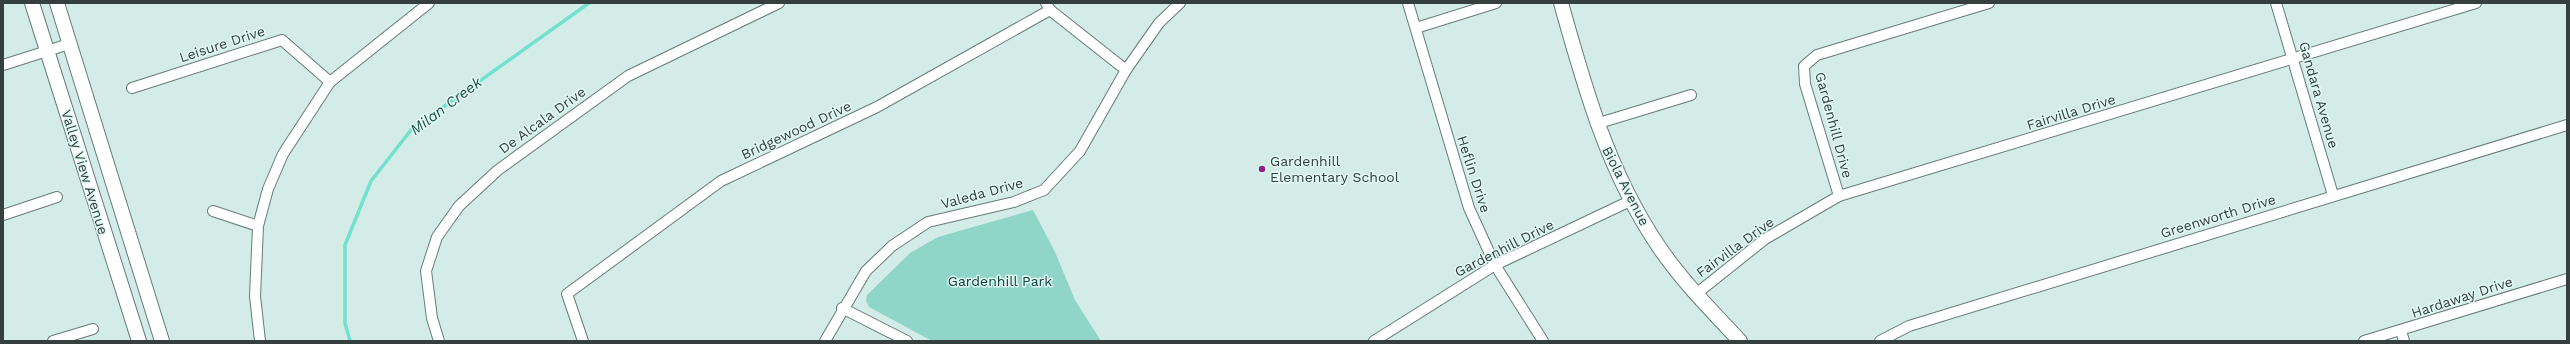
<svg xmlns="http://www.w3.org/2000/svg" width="2570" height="344" viewBox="0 0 2570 344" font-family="'Work Sans',sans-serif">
	<rect width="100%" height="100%" fill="#d4ece7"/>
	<path fill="#90d6c8" d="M 1033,210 L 1055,252 L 1075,300 L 1101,341 L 932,341 L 869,307 L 866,301 L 867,295 L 910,253 L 938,237 Z"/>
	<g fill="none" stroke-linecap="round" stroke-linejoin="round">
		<path stroke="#72e1ce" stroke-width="3.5" d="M 350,341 L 345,323 L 345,245 L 371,181 L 411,130 L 589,3"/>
		<defs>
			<g id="street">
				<path d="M 1046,3 L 1050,10 L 1126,70"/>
				<path d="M 1408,3 L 1469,208 L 1495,265 L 1543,341"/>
				<path d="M 2276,3 L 2333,195"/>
				<path d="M 1416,28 L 1496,3"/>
				<path d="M 3,65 L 69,44"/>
				<path d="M 132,88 L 282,40 L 330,82"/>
				<path d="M 1596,124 L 1691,95"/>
				<path d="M 1839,196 L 1805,84 L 1804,66 L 1817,55 L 1989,3"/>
				<path d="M 213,211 L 258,226"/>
				<path d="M 3,215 L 57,197"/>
				<path d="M 1696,294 L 1765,239 L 1839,196 L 2476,3"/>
				<path d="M 842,308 L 907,341"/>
				<path d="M 2401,331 L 2404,341"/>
				<path d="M 53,341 L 93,329"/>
				<path d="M 260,341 L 255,296 L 258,226 L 268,189 L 283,154 L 330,82 L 429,3"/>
				<path d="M 439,341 L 432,318 L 426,271 L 437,237 L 459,206 L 498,170 L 628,76 L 779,3"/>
				<path d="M 583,341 L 567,294 L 721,181 L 877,107 L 1050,10"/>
				<path d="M 825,341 L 866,271 L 892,246 L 928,222 L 1014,202 L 1044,190 L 1080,151 L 1126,70 L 1159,23 L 1180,3"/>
				<path d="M 1374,341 L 1495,265 L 1630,201"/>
				<path d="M 1880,341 L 1909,326 L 2567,125"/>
				<path d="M 2364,341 L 2567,279"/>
			</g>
			<g id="secondary">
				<path d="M 32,3 L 139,341"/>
				<path d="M 57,3 L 162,341"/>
				<path d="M 1561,3 C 1585,89 1608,172 1659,247 C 1682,281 1712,311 1740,341"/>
			</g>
		</defs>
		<use href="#street" stroke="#667c78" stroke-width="12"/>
		<use href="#secondary" stroke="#667c78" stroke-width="16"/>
		<use href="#street" stroke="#fff" stroke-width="10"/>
		<use href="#secondary" stroke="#fff" stroke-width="14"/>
	</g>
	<circle fill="#8e2387" stroke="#e1faf4" stroke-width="1.5" cx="1262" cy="169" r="4"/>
	<g text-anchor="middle" stroke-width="3" stroke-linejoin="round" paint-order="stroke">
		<g font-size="14" fill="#353f3d" stroke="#e1faf4">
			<text transform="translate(222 44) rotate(-18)" y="5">Leisure Drive</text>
			<text transform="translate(2319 95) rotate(74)" y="5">Gandara Avenue</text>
			<text transform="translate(2071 112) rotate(-17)" y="5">Fairvilla Drive</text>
			<text transform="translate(542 120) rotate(-36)" y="5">De Alcala Drive</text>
			<text transform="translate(1834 125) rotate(75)" y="5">Gardenhill Drive</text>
			<text transform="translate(796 130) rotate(-25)" y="5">Bridgewood Drive</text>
			<text transform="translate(85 172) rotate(73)" y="5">Valley View Avenue</text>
			<text transform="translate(1474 174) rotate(72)" y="5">Heflin Drive</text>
			<text transform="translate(1626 186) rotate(63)" y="5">Biola Avenue</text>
			<text transform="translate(982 193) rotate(-15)" y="5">Valeda Drive</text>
			<text transform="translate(2218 216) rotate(-17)" y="5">Greenworth Drive</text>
			<text transform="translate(1735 247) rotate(-36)" y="5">Fairvilla Drive</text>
			<text transform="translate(1504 248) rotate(-27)" y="5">Gardenhill Drive</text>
			<text transform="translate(2462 297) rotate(-18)" y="5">Hardaway Drive</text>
		</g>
		<g font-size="14" fill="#353f3d" stroke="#e1faf4" text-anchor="start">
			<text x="1270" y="166">Gardenhill<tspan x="1270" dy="16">Elementary School</tspan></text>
		</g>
		<g font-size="14" fill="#0d4139" stroke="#e1faf4">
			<text x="1000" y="286">Gardenhill Park</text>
		</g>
		<g font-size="15" font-style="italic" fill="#1f5048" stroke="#e1faf4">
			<text transform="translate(446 106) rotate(-37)" y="5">Milan Creek</text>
		</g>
	</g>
	<rect width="2570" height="344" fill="none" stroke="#353f3d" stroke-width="8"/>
</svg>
